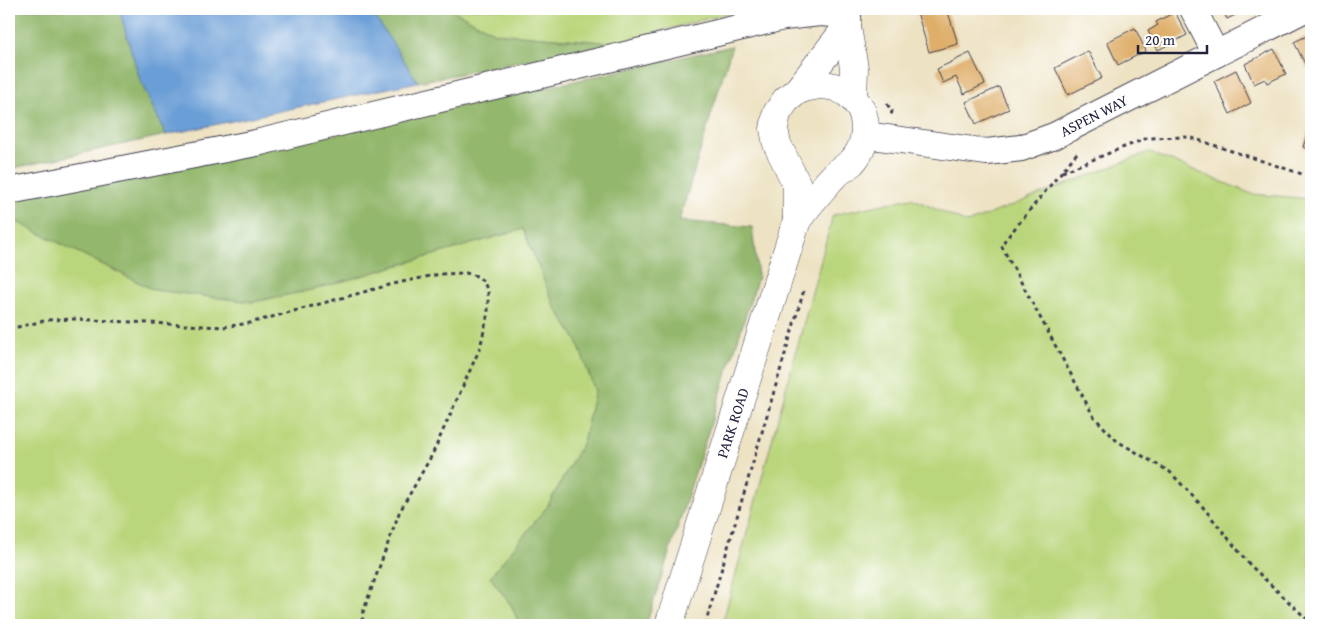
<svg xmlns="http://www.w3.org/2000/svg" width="1320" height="634" viewBox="0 0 1320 634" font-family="'Gentium Book Plus',serif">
	<rect width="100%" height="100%" fill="#fff"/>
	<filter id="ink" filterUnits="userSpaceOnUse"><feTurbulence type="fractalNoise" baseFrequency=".02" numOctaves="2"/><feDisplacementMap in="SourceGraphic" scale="10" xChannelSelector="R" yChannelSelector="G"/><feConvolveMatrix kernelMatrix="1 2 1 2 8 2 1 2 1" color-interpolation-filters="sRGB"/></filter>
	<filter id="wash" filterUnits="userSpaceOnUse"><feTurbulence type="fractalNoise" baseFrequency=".0096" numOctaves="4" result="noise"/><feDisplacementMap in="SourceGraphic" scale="20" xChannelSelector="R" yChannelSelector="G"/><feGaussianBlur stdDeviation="1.12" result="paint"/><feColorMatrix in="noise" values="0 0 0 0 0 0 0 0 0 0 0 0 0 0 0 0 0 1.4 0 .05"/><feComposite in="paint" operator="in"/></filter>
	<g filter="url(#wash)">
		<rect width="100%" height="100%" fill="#ede2c2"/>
		<g fill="#bad67c" stroke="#6e7c5c">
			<path d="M 450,9 L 744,9 L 615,43 L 495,33 Z"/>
			<path d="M 1149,152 L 1252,194 L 1311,199 L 1311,625 L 722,625 L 833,215 L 911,198 L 967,223 Z"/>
			<path d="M 9,218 L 154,290 L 253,302 L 316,289 L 523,229 L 554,305 L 577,341 L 595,391 L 583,442 L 547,507 L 490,577 L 511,605 L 520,625 L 9,625 Z"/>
		</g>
		<g fill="#93b76c" stroke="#5a6c54">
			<path d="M 9,9 L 119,9 L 140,80 L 166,135 L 9,169 Z"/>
			<path d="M 370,9 L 450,9 L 495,33 L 615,43 L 418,82 Z"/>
			<path d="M 732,46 L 679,221 L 752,227 L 758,277 L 646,625 L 520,625 L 511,605 L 490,577 L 547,507 L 583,442 L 595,391 L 577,341 L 554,305 L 523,229 L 316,289 L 253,302 L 154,290 L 9,218 L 9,197 L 215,161 Z"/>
		</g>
		<path fill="#6b9ed6" stroke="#466088" d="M 119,9 L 370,9 L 418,82 L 166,135 L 140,80 Z"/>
		<g id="blocks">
			<g fill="#dfaf6b">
				<path d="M 928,9 L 947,9 L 958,44 L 929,52 L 917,12 Z"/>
				<path d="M 1222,9 L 1248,9 L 1227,19 Z"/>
				<path d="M 1175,12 L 1187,35 L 1158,50 L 1148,31 L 1158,25 L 1156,22 Z"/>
				<path d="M 1135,28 L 1146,51 L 1118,65 L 1107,42 Z"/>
				<path d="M 1311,34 L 1311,66 L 1307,68 L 1294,42 Z"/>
				<path d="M 1274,49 L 1286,74 L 1267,83 L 1265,79 L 1254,84 L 1245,64 Z"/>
				<path d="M 1088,51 L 1102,78 L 1068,95 L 1055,68 Z"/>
				<path d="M 970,53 L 985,84 L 964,94 L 956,77 L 943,83 L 937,69 Z"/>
				<path d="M 1236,70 L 1251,103 L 1230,114 L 1214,81 Z"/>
				<path d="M 999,87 L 1009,109 L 976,124 L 966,102 Z"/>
				<path d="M 1309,128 L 1311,129 L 1311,150 L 1303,147 Z"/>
			</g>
		</g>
	</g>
	<g filter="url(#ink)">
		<use href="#blocks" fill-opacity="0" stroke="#403f4f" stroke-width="1"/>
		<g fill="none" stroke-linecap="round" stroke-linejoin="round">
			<defs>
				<g id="minor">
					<path d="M 1193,9 L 1216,54"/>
					<path d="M 865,135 L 987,152 L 1021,148 L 1054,136 L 1305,9"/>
					<path d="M 9,191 L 256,143 L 784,17 L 820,13 L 848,15"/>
				</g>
				<g id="major">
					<path d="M 847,15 L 847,27 L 854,68 L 853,98"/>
					<path d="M 797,220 C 808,206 819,192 831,179 C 837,172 845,168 852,162 C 870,142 870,111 848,94 C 832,82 816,84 798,90"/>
					<path d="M 669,625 L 797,220 L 797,185 L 777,144 L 774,129 L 777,113 L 786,100 L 798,90 L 847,27"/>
				</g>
			</defs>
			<use href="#minor" stroke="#403f4f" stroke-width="28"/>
			<use href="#major" stroke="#403f4f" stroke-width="29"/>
			<g stroke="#403f4f" stroke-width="3" stroke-dasharray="4 4" stroke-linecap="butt">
				<path d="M 887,104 L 892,111 L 891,116"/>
				<path d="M 1077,153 L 1001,245 L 1094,417 L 1117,441 L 1170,472 L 1202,506 L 1250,565 L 1311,623"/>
				<path d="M 1062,172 L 1147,138 L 1189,137 L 1311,177"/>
				<path d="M 9,329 L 48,320 L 75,319 L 223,327 L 250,323 L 393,284 L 440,274 L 466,273 L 477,276 L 484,282 L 488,292 L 488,313 L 480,348 L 432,455 L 399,513 L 363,612 L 362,625"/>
				<path d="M 705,625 L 804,290"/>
			</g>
			<use href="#minor" stroke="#fff" stroke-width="26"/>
			<use href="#major" stroke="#fff" stroke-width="28"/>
		</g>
	</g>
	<g text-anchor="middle" stroke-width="4.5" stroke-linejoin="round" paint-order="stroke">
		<g font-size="15" fill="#22223b" stroke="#fff">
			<text transform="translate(1094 116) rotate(-27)" y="5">ASPEN WAY</text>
			<text transform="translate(733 423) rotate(-72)" y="5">PARK ROAD</text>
		</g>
	</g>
	<rect width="1320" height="634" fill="none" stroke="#fff" stroke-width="30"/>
	<path d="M1138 45v8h69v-8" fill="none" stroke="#22223b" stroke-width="2.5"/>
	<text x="1145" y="45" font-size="15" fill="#22223b" stroke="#ffffff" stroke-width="4" paint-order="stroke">20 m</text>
</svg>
